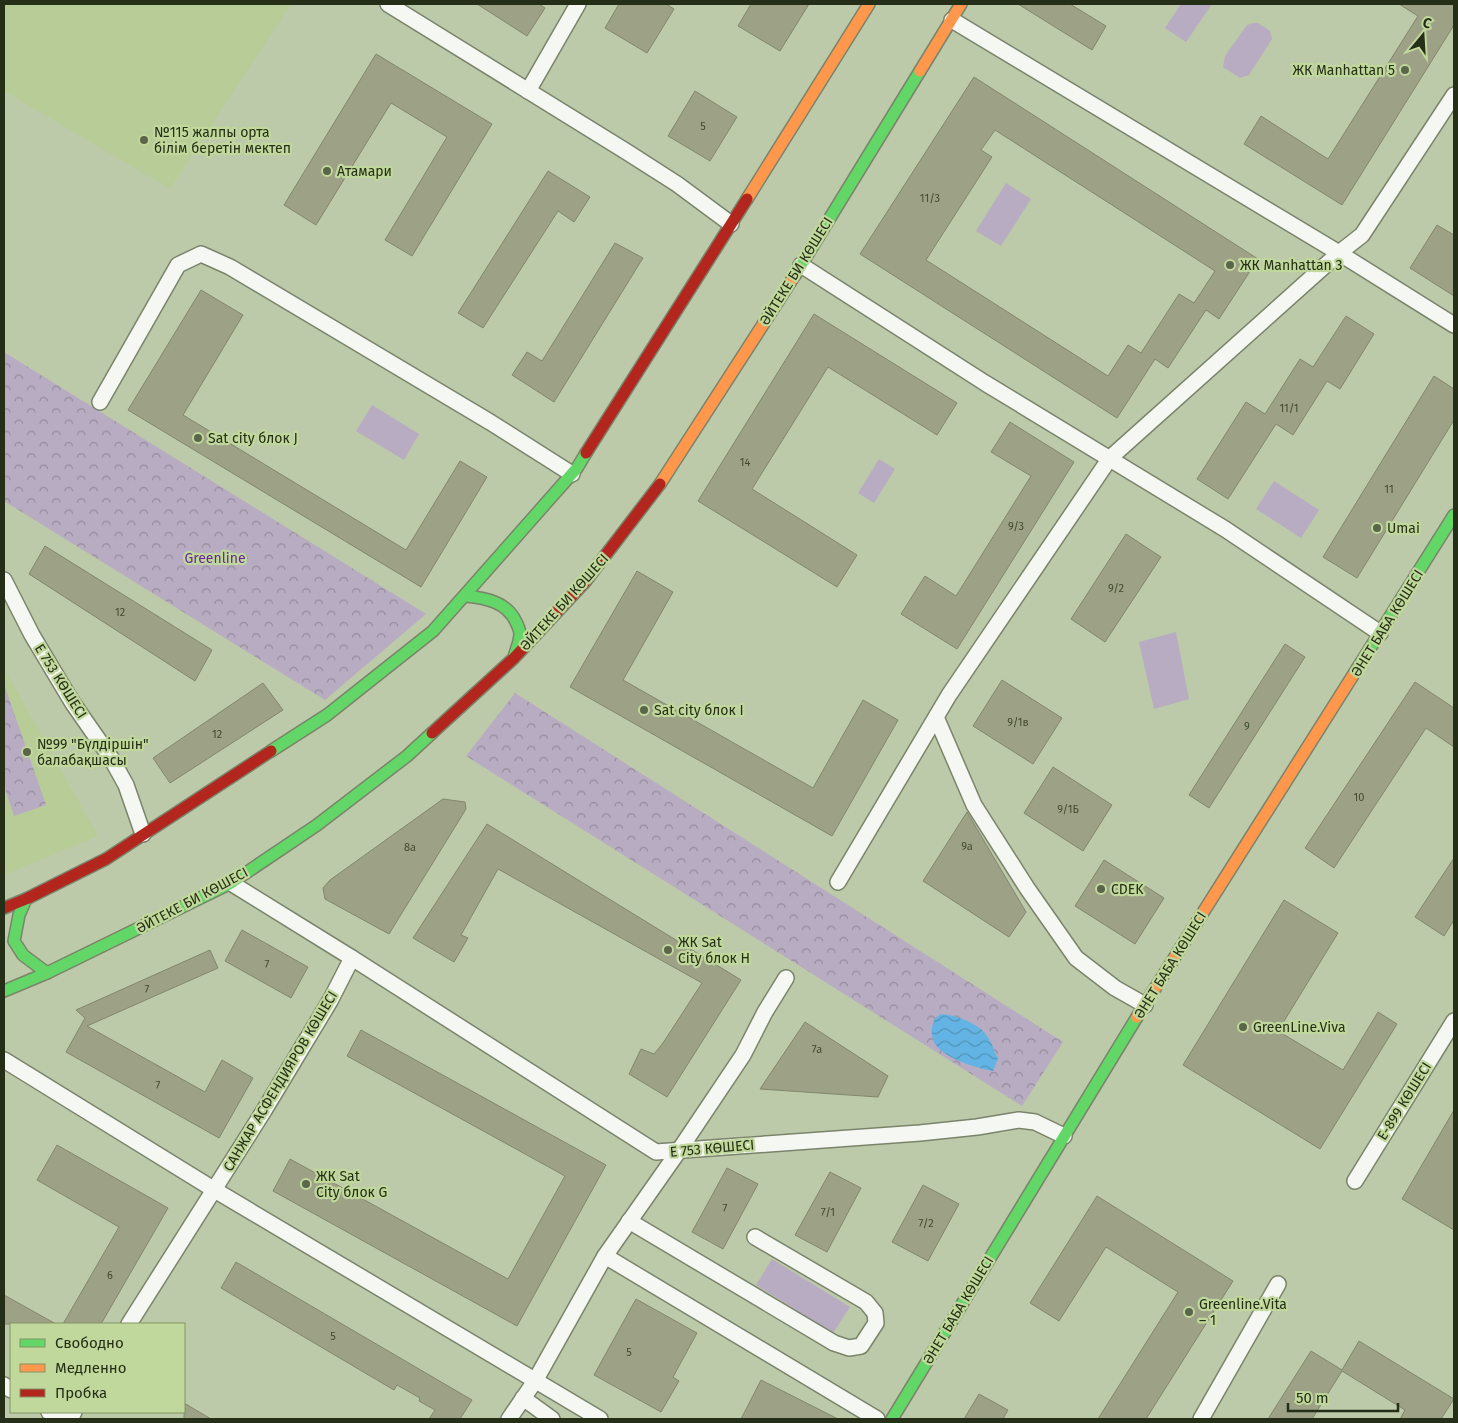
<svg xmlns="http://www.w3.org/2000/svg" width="1458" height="1423" viewBox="0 0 1458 1423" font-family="'Fira Sans',sans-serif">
	<defs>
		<pattern id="park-crowns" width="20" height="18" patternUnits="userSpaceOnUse" patternTransform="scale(1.25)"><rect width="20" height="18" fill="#b7acc1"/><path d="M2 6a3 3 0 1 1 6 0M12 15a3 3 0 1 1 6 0" fill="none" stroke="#958c9c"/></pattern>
		<pattern id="water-waves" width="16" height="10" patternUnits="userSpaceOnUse" patternTransform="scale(1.25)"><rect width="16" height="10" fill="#63b4e4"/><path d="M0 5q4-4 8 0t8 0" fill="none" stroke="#5193b8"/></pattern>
	</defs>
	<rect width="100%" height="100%" fill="#bdcaa9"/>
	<g fill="#b8cc98">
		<path d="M 4,4 L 291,4 L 170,189 L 4,91 Z"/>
		<path d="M 4,668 L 98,836 L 4,875 Z"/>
	</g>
	<g fill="#b7acc1">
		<path d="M 1181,4 L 1212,4 L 1186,42 L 1165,28 Z"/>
		<path d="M 1254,23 L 1258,23 L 1270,31 L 1272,39 L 1249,75 L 1240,78 L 1223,67 L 1225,56 L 1247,25 Z"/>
		<path d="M 1006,183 L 1031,199 L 1001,246 L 976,231 Z"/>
		<path d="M 372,405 L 419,434 L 404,460 L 356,431 Z"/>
		<path d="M 879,459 L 895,469 L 874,503 L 858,493 Z"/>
		<path d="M 1274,481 L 1319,510 L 1301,538 L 1256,509 Z"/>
		<path d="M 1176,632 L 1189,699 L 1154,709 L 1139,642 Z"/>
		<path d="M 772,1259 L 850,1307 L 833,1333 L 756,1285 Z"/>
	</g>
	<g fill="url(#park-crowns)">
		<path d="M 4,352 L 426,614 L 325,700 L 4,501 Z"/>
		<path d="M 4,684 L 46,805 L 14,816 L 4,786 Z"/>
		<path d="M 515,693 L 1063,1042 L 1022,1106 L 466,756 Z"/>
	</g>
	<path fill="url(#water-waves)" d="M 941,1014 C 955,1015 971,1021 982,1030 C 990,1037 994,1050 998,1059 L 993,1071 C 976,1068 932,1056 932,1034 C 931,1029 933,1023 935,1018 Z"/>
	<g fill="#9da287" stroke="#82876c" fill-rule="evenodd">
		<path d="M 477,4 L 539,4 L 545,8 L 527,36 Z"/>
		<path d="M 619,4 L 666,4 L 674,9 L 647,53 L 605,28 Z"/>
		<path d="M 751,4 L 809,4 L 780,51 L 738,26 Z"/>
		<path d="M 1018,4 L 1070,4 L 1106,26 L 1092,50 Z"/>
		<path d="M 1399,4 L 1454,4 L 1454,25 L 1342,205 L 1244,144 L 1261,116 L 1328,159 L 1418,16 Z"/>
		<path d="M 376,54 L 492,124 L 412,256 L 385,240 L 447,137 L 391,103 L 316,225 L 284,205 Z"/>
		<path d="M 974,77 L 1258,259 L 1219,319 L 1206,310 L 1168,368 L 1155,359 L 1117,418 L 860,254 ZM 995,130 L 1215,271 L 1194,303 L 1179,294 L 1141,353 L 1128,345 L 1108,376 L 926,260 L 992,157 L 981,150 Z"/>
		<path d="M 695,91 L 737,117 L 710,161 L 668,136 Z"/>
		<path d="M 548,171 L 590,197 L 574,222 L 558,211 L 483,328 L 458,313 Z"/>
		<path d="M 1437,225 L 1454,235 L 1454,296 L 1410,268 Z"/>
		<path d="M 615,243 L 643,258 L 554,402 L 512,375 L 527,352 L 542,361 Z"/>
		<path d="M 201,290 L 243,315 L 183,415 L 406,550 L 460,461 L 487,477 L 421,587 L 128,410 Z"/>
		<path d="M 814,314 L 957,403 L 937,435 L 828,367 L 752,489 L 857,555 L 837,587 L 698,501 Z"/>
		<path d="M 1346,316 L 1374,334 L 1340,389 L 1327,381 L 1293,435 L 1276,424 L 1228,499 L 1197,479 L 1246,402 L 1265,414 L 1300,359 L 1313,367 Z"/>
		<path d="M 1434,376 L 1454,389 L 1454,420 L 1357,578 L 1323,557 Z"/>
		<path d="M 1010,422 L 1074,462 L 957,649 L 901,614 L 925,576 L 956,596 L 1031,476 L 991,452 Z"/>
		<path d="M 1126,534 L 1161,557 L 1105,642 L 1071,619 Z"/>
		<path d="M 45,546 L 212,650 L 195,681 L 29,574 Z"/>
		<path d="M 637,571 L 673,592 L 623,680 L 813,788 L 863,700 L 898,720 L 832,836 L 570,687 Z"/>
		<path d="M 1285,644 L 1305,657 L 1209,808 L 1189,795 Z"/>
		<path d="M 1002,680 L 1062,718 L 1033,764 L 973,726 Z"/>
		<path d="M 1415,682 L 1454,708 L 1454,747 L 1426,728 L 1334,868 L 1305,848 Z"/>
		<path d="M 263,683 L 283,710 L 170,783 L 153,758 Z"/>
		<path d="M 1053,767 L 1112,805 L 1083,851 L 1024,813 Z"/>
		<path d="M 443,799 L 465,802 L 466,809 L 389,934 L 325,899 L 323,888 L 330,880 Z"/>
		<path d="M 967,812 L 1026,912 L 1009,937 L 923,881 Z"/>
		<path d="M 487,824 L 741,980 L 667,1097 L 629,1074 L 641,1049 L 654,1054 L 663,1043 L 702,983 L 498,869 L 461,935 L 468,938 L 454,962 L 413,938 Z"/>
		<path d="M 1454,858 L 1454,920 L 1444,936 L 1415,917 Z"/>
		<path d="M 1104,860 L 1164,898 L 1135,944 L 1075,906 Z"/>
		<path d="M 1284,900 L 1338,933 L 1278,1031 L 1343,1070 L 1378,1012 L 1397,1024 L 1320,1149 L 1183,1065 Z"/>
		<path d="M 242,930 L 308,967 L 291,998 L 225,961 Z"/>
		<path d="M 210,950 L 218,968 L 87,1026 L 205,1092 L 222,1060 L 253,1078 L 219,1138 L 66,1052 L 85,1018 L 76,1010 Z"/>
		<path d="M 805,1022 L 888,1076 L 878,1097 L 760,1089 Z"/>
		<path d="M 361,1030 L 606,1165 L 517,1326 L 273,1191 L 290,1159 L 508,1279 L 565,1176 L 347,1056 Z"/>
		<path d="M 1454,1110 L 1454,1230 L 1402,1199 Z"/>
		<path d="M 57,1145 L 168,1208 L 101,1324 L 63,1324 L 119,1227 L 37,1180 Z"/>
		<path d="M 727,1168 L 758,1184 L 723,1249 L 692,1232 Z"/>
		<path d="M 830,1172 L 861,1188 L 827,1252 L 795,1235 Z"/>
		<path d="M 923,1185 L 959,1204 L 928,1261 L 892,1242 Z"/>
		<path d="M 1097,1196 L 1233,1281 L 1146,1419 L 1098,1419 L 1178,1292 L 1106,1247 L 1059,1321 L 1030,1303 Z"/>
		<path d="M 236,1262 L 472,1400 L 460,1419 L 429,1419 L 435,1410 L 419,1401 L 420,1398 L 397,1385 L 394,1390 L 221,1288 Z"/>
		<path d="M 4,1295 L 56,1324 L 4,1324 Z"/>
		<path d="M 636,1299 L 697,1333 L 673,1377 L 679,1381 L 661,1412 L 594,1375 Z"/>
		<path d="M 1359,1341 L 1454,1399 L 1441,1419 L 1400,1419 L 1405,1410 L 1342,1371 L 1312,1419 L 1268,1419 L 1311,1351 L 1342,1370 Z"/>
		<path d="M 761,1380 L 838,1419 L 741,1419 Z"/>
		<path d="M 979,1394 L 1008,1410 L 1003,1419 L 964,1419 Z"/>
		<path d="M 184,1403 L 211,1419 L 184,1419 Z"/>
	</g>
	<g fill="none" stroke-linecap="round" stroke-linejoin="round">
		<defs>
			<g id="street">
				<path d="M 388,4 L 627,152 L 677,184 L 731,224"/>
				<path d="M 952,20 L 1339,253 L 1454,325"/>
				<path d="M 528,91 L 578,4"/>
				<path d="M 801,265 L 985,383 L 1225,529 L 1380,633"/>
				<path d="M 100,402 L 178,265 L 201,254 L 230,267 L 490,422 L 572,474"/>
				<path d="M 4,580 L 32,635 L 72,702 L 111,758 L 126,785 L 143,834"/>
				<path d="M 936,717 L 974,805 L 1027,888 L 1076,958 L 1115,988 L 1145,1005"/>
				<path d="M 838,882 L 949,695 L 1110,458 L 1339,253 L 1362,235 L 1454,95"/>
				<path d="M 352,958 L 656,1152 L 920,1133 L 977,1127 L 1019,1120 L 1035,1122 L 1064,1136"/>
				<path d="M 4,1060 L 213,1189 L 600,1419"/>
				<path d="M 1355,1181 L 1454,1021"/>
				<path d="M 629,1221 L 834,1343 L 849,1348 L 861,1346 L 876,1323 L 875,1313 L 866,1302 L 755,1237"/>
				<path d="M 605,1256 L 877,1419"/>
				<path d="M 129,1324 L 265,1109 L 330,1001 L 352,958 L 231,883"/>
				<path d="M 4,1385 L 11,1390"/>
				<path d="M 523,1398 L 552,1419"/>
				<path d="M 49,1412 L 62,1419"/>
				<path d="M 70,1419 L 74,1412"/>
				<path d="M 509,1419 L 535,1381 L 605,1256 L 678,1152 L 743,1055 L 765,1012 L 786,978"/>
				<path d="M 1201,1419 L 1278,1284"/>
			</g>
			<g id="fast">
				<path d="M 795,275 L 920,71"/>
				<path d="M 466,596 C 486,598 507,602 516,622 C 518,626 520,630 520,634 C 520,641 516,650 514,657"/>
				<path d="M 1357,669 L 1454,515"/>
				<path d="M 271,751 L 327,715 L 433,631 L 577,468 L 586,453"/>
				<path d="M 26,899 L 19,915 L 14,941 L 23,955 L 47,973"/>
				<path d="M 4,991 L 47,973 L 231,883 L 317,825 L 407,756 L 432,733"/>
				<path d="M 892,1419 L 1137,1017"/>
			</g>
			<g id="slow">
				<path d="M 920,71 L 961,4"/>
				<path d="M 747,199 L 869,4"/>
				<path d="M 660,484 L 795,275"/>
				<path d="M 1137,1017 L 1357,669"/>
			</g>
			<g id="jam">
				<path d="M 586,453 L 747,199"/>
				<path d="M 432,733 L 514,658 L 585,582 L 660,484"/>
				<path d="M 4,908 L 26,899 L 106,859 L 271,751"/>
			</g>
		</defs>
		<use href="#street" stroke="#7a846b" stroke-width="18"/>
		<use href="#fast" stroke="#7a846b" stroke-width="14"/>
		<use href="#slow" stroke="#7a846b" stroke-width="14"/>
		<use href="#jam" stroke="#7a846b" stroke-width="14"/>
		<use href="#street" stroke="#f5f7f2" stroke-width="15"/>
		<use href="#fast" stroke="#63d668" stroke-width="11"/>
		<use href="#slow" stroke="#ff974d" stroke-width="11"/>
		<use href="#jam" stroke="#b3261e" stroke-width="11"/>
	</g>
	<g fill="#5a6549" stroke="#c0d89b" stroke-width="2">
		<circle cx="1405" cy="70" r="5"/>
		<circle cx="144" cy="140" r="5"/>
		<circle cx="327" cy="171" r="5"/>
		<circle cx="1230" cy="265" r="5"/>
		<circle cx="198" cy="438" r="5"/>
		<circle cx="1377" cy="528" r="5"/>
		<circle cx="644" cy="710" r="5"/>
		<circle cx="27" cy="752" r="5"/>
		<circle cx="1101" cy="889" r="5"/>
		<circle cx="668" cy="950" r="5"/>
		<circle cx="1243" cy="1027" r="5"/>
		<circle cx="306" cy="1184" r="5"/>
		<circle cx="1189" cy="1312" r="5"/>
	</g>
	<g text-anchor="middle" stroke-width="4.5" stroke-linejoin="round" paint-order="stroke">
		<g font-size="11" fill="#434b32">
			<text x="703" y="130">5</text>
			<text x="930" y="202">11/3</text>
			<text x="1289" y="412">11/1</text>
			<text x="745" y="466">14</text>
			<text x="1389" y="493">11</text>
			<text x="1016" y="530">9/3</text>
			<text x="1116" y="592">9/2</text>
			<text x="120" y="616">12</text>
			<text x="1018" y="726">9/1в</text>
			<text x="1247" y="730">9</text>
			<text x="217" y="738">12</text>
			<text x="1359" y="801">10</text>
			<text x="1068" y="813">9/1Б</text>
			<text x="967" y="850">9а</text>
			<text x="410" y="851">8а</text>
			<text x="267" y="968">7</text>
			<text x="147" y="993">7</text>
			<text x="817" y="1053">7а</text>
			<text x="158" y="1089">7</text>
			<text x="725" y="1212">7</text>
			<text x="828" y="1216">7/1</text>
			<text x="926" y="1227">7/2</text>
			<text x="110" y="1279">6</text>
			<text x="333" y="1340">5</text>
			<text x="629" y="1356">5</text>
		</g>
		<g font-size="14" fill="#252e16" stroke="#c0d89b" text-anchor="start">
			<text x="1395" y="75" text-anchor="end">ЖК Manhattan 5</text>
			<text x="154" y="137">№115 жалпы орта<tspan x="154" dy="16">білім беретін мектеп</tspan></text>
			<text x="337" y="176">Атамари</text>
			<text x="1240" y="270">ЖК Manhattan 3</text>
			<text x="208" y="443">Sat city блок J</text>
			<text x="1387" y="533">Umai</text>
			<text x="654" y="715">Sat city блок I</text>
			<text x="37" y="749">№99 "Бүлдіршін"<tspan x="37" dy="16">балабақшасы</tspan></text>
			<text x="1111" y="894">CDEK</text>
			<text x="678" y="947">ЖК Sat<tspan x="678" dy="16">City блок H</tspan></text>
			<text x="1253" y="1032">GreenLine.Viva</text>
			<text x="316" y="1181">ЖК Sat<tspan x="316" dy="16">City блок G</tspan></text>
			<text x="1199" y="1309">Greenline.Vita<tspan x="1199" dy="16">– 1</tspan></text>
		</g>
		<g font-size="14" fill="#252e16" stroke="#c0d89b">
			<text transform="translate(796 271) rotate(-58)" y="5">ӘЙТЕКЕ БИ КӨШЕСІ</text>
			<text transform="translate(564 602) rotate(-48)" y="5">ӘЙТЕКЕ БИ КӨШЕСІ</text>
			<text transform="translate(1387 623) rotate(-58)" y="5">ӘНЕТ БАБА КӨШЕСІ</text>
			<text transform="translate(61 681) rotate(58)" y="5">Е 753 КӨШЕСІ</text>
			<text transform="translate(192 900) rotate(-28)" y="5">ӘЙТЕКЕ БИ КӨШЕСІ</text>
			<text transform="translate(1170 965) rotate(-58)" y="5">ӘНЕТ БАБА КӨШЕСІ</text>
			<text transform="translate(280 1081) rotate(-59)" y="5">САНЖАР АСФЕНДИЯРОВ КӨШЕСІ</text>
			<text transform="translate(1404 1101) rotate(-58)" y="5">Е-899 КӨШЕСІ</text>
			<text transform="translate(712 1148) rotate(-5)" y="5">Е 753 КӨШЕСІ</text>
			<text transform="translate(958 1310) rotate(-59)" y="5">ӘНЕТ БАБА КӨШЕСІ</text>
		</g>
		<g font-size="14" fill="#69249e" stroke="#c0d89b">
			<text x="215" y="563">Greenline</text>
		</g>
	</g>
	<rect width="1458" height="1423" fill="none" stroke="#252e16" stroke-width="10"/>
	<rect x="10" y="1323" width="175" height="90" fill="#c0d89b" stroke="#829466"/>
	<rect x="20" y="1339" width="25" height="8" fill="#63d668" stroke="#829466"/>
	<text x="55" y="1348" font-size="15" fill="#252e16">Свободно</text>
	<rect x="20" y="1364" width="25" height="8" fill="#ff974d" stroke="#829466"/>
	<text x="55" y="1373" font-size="15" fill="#252e16">Медленно</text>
	<rect x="20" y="1389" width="25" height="8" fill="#b3261e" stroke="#829466"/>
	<text x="55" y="1398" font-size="15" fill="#252e16">Пробка</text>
	<g transform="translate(1423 35) rotate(18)" stroke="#c0d89b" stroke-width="4" paint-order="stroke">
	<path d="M0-4L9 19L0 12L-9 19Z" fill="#252e16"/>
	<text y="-8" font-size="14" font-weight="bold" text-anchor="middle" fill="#252e16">С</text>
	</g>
	<path d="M1288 1403v8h110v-8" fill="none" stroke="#252e16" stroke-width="2.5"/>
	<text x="1296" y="1403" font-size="15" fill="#252e16" stroke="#c0d89b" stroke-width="4" paint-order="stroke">50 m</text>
</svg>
